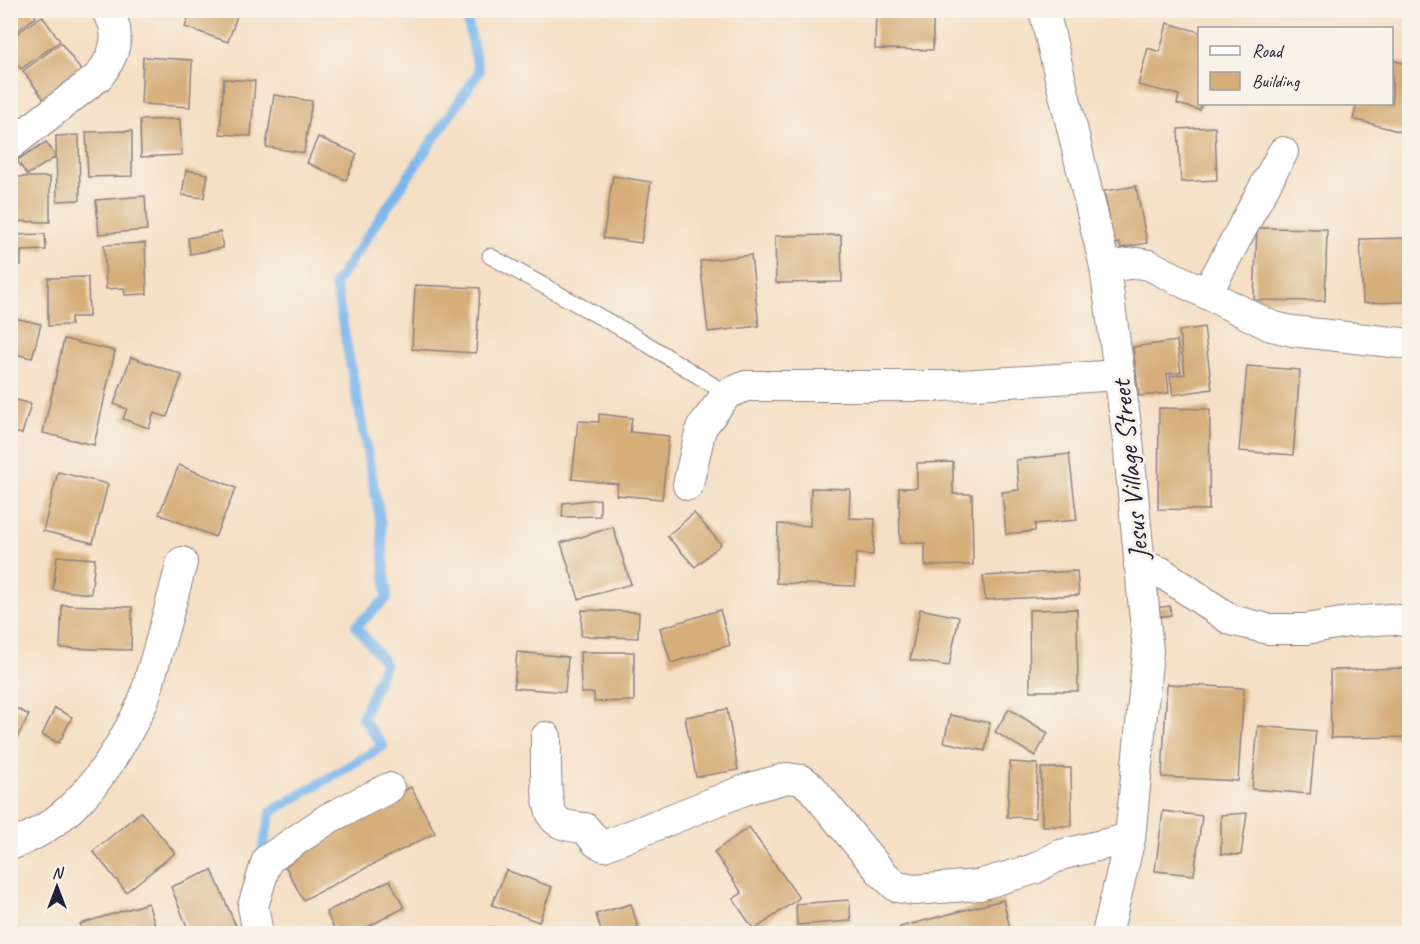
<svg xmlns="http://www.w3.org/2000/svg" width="1420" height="944" viewBox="0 0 1420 944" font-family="Caveat,sans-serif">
	<rect width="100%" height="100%" fill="#f7f3e8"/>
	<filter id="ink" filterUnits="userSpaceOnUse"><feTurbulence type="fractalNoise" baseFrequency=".0167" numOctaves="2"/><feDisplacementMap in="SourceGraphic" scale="12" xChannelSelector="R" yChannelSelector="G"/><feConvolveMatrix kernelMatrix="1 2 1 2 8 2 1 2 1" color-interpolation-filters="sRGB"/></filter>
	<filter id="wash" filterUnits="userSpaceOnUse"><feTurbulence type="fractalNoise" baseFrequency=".008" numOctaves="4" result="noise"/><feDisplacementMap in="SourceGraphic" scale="24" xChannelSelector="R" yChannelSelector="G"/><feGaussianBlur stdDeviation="1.35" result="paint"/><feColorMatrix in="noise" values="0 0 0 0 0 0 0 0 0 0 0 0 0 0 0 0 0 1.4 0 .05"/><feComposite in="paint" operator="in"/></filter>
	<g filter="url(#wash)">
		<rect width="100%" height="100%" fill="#f5dfc5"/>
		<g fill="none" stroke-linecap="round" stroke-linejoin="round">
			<path stroke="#7ab6ec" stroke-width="10" d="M 261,856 L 271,812 L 383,746 L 362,718 L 385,663 L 356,626 L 387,598 L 381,524 L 335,284 L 479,72 L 465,10"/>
		</g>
		<g id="blocks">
			<g fill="#d5ae7a">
				<path d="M 10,10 L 32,10 L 36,17 L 18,30 L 14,23 L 10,26 Z"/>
				<path d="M 191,10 L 239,10 L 228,42 L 185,27 Z"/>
				<path d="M 752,10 L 782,10 L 782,15 L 752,14 Z"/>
				<path d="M 876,10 L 933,10 L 933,50 L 875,49 Z"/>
				<path d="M 1292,10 L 1328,10 L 1328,12 L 1292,14 Z"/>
				<path d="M 42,16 L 60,41 L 21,69 L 10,55 L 10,38 Z"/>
				<path d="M 1167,23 L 1200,32 L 1200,104 L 1202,104 L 1200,110 L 1177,104 L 1179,95 L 1138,85 L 1148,48 L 1160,52 Z"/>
				<path d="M 61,43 L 86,77 L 48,105 L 23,71 Z"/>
				<path d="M 143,57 L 192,60 L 190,107 L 141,104 Z"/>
				<path d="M 1392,60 L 1410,65 L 1410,102 L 1402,132 L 1353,119 L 1357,104 L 1392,104 Z"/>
				<path d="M 224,79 L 255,81 L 251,136 L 220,134 Z"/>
				<path d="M 274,95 L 312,101 L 304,153 L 266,147 Z"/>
				<path d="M 180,119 L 182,155 L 141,157 L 140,120 Z"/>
				<path d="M 1215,127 L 1217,180 L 1181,182 L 1178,129 Z"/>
				<path d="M 132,131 L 132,176 L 88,177 L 86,132 Z"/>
				<path d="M 79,135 L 80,200 L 57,201 L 56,136 Z"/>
				<path d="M 318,137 L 357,154 L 346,180 L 307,163 Z"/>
				<path d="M 46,142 L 56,157 L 27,175 L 17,160 Z"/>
				<path d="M 186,170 L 208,174 L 204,198 L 182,195 Z"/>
				<path d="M 613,176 L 651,182 L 641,243 L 603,238 Z"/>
				<path d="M 10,177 L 50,177 L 50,222 L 10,221 Z"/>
				<path d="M 1136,186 L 1147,243 L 1121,248 L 1120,243 L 1114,244 L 1104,191 Z"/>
				<path d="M 145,196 L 147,230 L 99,234 L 96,200 Z"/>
				<path d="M 1257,228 L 1327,229 L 1325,301 L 1254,300 Z"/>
				<path d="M 220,232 L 223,248 L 190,254 L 188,238 Z"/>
				<path d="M 45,234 L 46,250 L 21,251 L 21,265 L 10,266 L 10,235 Z"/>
				<path d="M 841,235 L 842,282 L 776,283 L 775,236 Z"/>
				<path d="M 1410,238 L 1410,302 L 1363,303 L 1360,239 Z"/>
				<path d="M 145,243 L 147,294 L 125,295 L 124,288 L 106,289 L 104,245 Z"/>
				<path d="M 751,255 L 759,326 L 708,332 L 700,261 Z"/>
				<path d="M 88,277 L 89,317 L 71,317 L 71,325 L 48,326 L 48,278 Z"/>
				<path d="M 415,285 L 480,288 L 476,353 L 412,349 Z"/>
				<path d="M 10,317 L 41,324 L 32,358 L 10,353 Z"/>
				<path d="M 1204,327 L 1212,389 L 1173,395 L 1170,376 L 1185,374 L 1179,331 Z"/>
				<path d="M 64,339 L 115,351 L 94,445 L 43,433 Z"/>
				<path d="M 1177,341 L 1181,372 L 1167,374 L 1169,393 L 1139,396 L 1133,347 Z"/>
				<path d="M 131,357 L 182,375 L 167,417 L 154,413 L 149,428 L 123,419 L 127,409 L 114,404 Z"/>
				<path d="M 1247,366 L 1300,370 L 1293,455 L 1239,451 Z"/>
				<path d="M 10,398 L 31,404 L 22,434 L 10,431 Z"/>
				<path d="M 1159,408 L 1210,409 L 1209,510 L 1158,509 Z"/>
				<path d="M 599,414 L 632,418 L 630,432 L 669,436 L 662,499 L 616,495 L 618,484 L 572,479 L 578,421 L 599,422 Z"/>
				<path d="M 1069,454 L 1077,520 L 1035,524 L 1035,531 L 1006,534 L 1002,492 L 1019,490 L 1016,460 Z"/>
				<path d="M 953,462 L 953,494 L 972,494 L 973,565 L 925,566 L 925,543 L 900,543 L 899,488 L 917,488 L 917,463 Z"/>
				<path d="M 179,465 L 236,488 L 215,537 L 159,514 Z"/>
				<path d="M 58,472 L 108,484 L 93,543 L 43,531 Z"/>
				<path d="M 811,488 L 850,489 L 849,518 L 875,519 L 873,555 L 856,554 L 855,586 L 776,583 L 778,524 L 810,526 Z"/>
				<path d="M 600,499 L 600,516 L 562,517 L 563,503 Z"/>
				<path d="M 694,513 L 721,544 L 695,567 L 667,536 Z"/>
				<path d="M 613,527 L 631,584 L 579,599 L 561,543 Z"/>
				<path d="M 57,556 L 95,559 L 91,594 L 53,590 Z"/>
				<path d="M 1077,571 L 1079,595 L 985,600 L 983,576 Z"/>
				<path d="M 62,605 L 132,607 L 131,650 L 60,648 Z"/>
				<path d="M 1170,606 L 1171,615 L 1156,617 L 1154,608 Z"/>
				<path d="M 920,609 L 959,617 L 949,666 L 910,660 Z"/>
				<path d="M 1077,609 L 1078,691 L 1030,691 L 1029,610 Z"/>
				<path d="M 582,610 L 639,612 L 638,638 L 581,636 Z"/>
				<path d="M 720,610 L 730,645 L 671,663 L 660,628 Z"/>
				<path d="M 517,652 L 568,657 L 565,692 L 514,688 Z"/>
				<path d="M 580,652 L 634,652 L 634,701 L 594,702 L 594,693 L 581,693 Z"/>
				<path d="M 1410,668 L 1410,737 L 1331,738 L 1330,670 Z"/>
				<path d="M 1167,684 L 1244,688 L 1238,781 L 1162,777 Z"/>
				<path d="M 10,705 L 29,715 L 10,751 Z"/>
				<path d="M 55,708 L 72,717 L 59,743 L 42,735 Z"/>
				<path d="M 727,709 L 738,770 L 696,777 L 685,717 Z"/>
				<path d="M 1009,709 L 1048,733 L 1035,756 L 995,732 Z"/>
				<path d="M 950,715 L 990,723 L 985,751 L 944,742 Z"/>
				<path d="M 1258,726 L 1316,731 L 1310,794 L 1252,789 Z"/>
				<path d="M 1010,762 L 1038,764 L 1035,818 L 1007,817 Z"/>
				<path d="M 1041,768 L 1071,768 L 1072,826 L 1042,826 Z"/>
				<path d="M 411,787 L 435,833 L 303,900 L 279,854 Z"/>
				<path d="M 1163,811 L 1202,816 L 1194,875 L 1155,871 Z"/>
				<path d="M 141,812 L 175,853 L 126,892 L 93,851 Z"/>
				<path d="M 1247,813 L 1241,855 L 1221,854 L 1221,815 Z"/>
				<path d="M 749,827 L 799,898 L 754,930 L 733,899 L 742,893 L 714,852 Z"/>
				<path d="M 212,870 L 238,931 L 232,934 L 190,934 L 171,887 Z"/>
				<path d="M 506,870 L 552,887 L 539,922 L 492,905 Z"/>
				<path d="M 390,880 L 404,908 L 354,934 L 337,934 L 326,912 Z"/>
				<path d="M 849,900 L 851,921 L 797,925 L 796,904 Z"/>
				<path d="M 1003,900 L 1011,932 L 901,934 L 900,927 Z"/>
				<path d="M 148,903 L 158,934 L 83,934 L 80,924 Z"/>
				<path d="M 631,904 L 640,934 L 602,934 L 596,914 Z"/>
				<path d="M 489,927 L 517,932 L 517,934 L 488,934 Z"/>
			</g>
		</g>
	</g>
	<g filter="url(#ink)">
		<use href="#blocks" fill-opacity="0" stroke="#8c8080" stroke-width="1.5"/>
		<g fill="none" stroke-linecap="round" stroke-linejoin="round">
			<defs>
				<path id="lane" d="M 490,256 L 631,334 L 727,394"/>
				<g id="street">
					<path d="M 1044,10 L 1105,267 L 1128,441 L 1148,651 L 1130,838 L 1107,934"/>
					<path d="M 10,145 L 98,77 C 114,58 124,32 106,10"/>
					<path d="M 1105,267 L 1137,263 L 1149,265 L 1271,326 L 1292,331 L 1410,344"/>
					<path d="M 1207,293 L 1283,152"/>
					<path d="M 688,485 L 701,428 L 727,394 L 746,386 L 944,386 L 1120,375"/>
					<path d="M 1139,565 L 1161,572 L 1231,620 L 1268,629 L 1306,629 L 1348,622 L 1391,619 L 1410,622"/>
					<path d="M 546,737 C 546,755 544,805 554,818 C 560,826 575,827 585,828 L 596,842 L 604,846 L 747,789 L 787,778 L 802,780 L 811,787 L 881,872 L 897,887 L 914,890 L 979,885 L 1034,869 L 1060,855 L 1130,838"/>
					<path d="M 10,845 C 74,824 114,762 142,704 C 147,692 150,677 154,664 C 164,630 173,596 182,562"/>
					<path d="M 258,934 L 253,906 L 267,860 L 329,818 L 389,788"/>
				</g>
			</defs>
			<use href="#lane" stroke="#8c8080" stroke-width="17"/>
			<use href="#street" stroke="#8c8080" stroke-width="32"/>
			<use href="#lane" stroke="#fff" stroke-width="15"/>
			<use href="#street" stroke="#fff" stroke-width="30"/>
		</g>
	</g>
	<g text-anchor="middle" stroke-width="6" stroke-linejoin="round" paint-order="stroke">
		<g font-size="28" fill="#22223b" stroke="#f7f3e8">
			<text transform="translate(1129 470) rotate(-96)" y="10">Jesus Village Street</text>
		</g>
	</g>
	<rect width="1420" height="944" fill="none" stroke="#f7f3e8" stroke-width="36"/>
	<rect x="1198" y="27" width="195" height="78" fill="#f7f3e8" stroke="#a29fa3" stroke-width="1.5"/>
	<rect x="1210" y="46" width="30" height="9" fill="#ffffff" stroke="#a29fa3" stroke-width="1.5"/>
	<text x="1252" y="57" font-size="18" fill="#22223b">Road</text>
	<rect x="1210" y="72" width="30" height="18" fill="#d5ae7a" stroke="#a29fa3" stroke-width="1.5"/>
	<text x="1252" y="87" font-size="18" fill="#22223b">Building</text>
	<g transform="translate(57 887)" stroke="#f7f3e8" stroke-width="4.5" paint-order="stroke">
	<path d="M0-4.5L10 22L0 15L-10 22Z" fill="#22223b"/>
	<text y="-9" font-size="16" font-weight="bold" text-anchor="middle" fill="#22223b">N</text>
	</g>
</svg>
